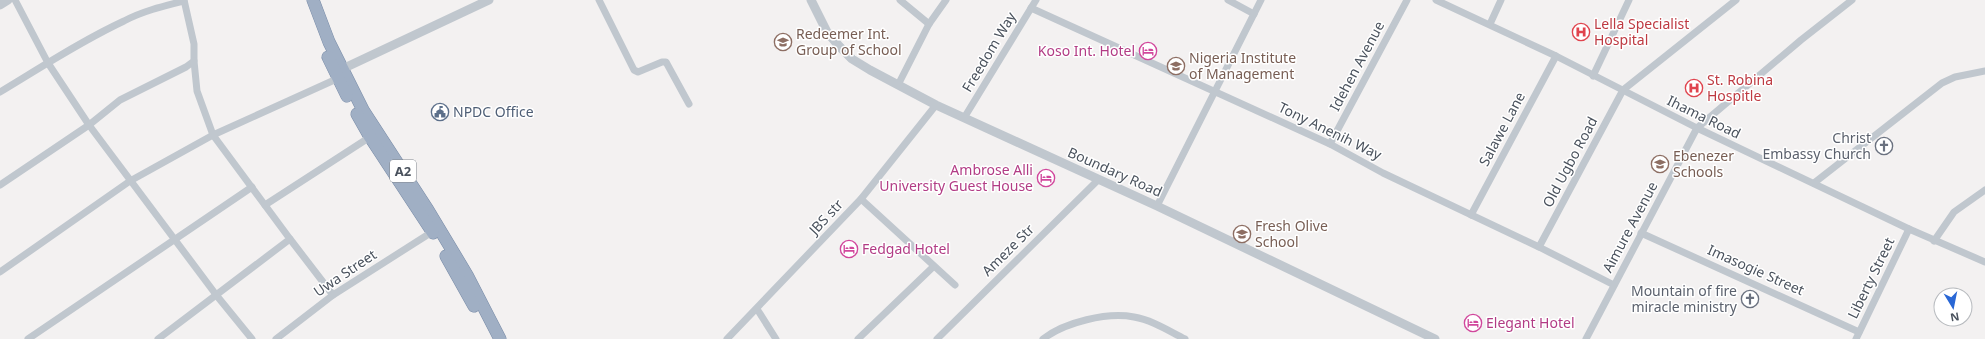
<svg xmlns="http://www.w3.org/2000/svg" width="1985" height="339" viewBox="0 0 1985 339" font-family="'Noto Sans',sans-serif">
	<rect width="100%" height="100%" fill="#f3f1f1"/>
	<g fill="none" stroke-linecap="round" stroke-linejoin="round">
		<defs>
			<g id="trunk">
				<path d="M 313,0 L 329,42 L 363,110 L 428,210 L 467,275 L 500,339"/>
				<path d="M 328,57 L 347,96"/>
				<path d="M 357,114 L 370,137 L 433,233"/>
				<path d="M 446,256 L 474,306"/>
			</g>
		</defs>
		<use href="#trunk" stroke="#788ba7" stroke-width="13"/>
		<g stroke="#c0c7ce" stroke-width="7">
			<path d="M 15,0 L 48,63 L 89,125 L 217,296 L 252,339"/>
			<path d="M 599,0 L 634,70 L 638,72 L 662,62 L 666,62 L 689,104"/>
			<path d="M 900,0 L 929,24"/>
			<path d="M 1228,0 L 1254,14"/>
			<path d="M 1436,0 L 1556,56 L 1697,128 L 1909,229 L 1985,262"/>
			<path d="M 1031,8 L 1330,144 L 1383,173 L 1539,247 L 1614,285"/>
			<path d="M 1490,24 L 1501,0"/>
			<path d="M 1593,76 L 1629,0"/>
			<path d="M 898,85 L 929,24 L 946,0"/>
			<path d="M 0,92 C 40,68 81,41 124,21 C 143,11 164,6 184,1"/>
			<path d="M 964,118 L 1036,0"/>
			<path d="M 1330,144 L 1407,0"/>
			<path d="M 1814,183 L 1942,83 L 1955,77 L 1985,71"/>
			<path d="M 0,185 L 89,125 L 120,100 L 186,67 L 194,61 L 194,44 L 184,0"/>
			<path d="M 861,199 L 955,285"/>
			<path d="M 265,205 L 370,137"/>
			<path d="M 1157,206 L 1261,0"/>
			<path d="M 1471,215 L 1556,56"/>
			<path d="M 1641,233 L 1859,332"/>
			<path d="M 290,239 L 333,295"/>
			<path d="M 1934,241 L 1954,212 L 1985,190"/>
			<path d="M 1539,247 L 1623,90 L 1736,0"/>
			<path d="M 0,272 L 130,181 L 213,135 L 341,77"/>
			<path d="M 757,309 L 776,339"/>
			<path d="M 28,339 L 252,187"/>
			<path d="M 158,339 L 290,239 L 213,135 L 197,91 L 194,61"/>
			<path d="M 276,339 L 333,295 L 432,232"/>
			<path d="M 727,339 L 861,199 L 936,105"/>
			<path d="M 858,339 L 933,267"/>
			<path d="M 937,339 L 1098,180"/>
			<path d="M 1043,339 C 1065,322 1107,312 1134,317 C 1152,320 1169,331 1185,339"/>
			<path d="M 1586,339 L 1697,128 L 1801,40 L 1852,0"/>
			<path d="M 1856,339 L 1909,229"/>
		</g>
		<g stroke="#c0c7ce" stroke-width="9">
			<path d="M 811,0 L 827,32 L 839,46 L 852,59 L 870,70 L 936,105 L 1157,206 L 1435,339"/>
			<path d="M 0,5 L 8,0"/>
			<path d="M 338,71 L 489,0"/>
		</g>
		<use href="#trunk" stroke="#a0afc4" stroke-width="12"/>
	</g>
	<defs>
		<symbol id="hospital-ring" viewBox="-11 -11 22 22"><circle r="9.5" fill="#fff" stroke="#e0444e" stroke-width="1.5"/><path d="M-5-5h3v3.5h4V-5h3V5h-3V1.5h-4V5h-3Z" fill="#e0444e"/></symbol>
		<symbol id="school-ring" viewBox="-11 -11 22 22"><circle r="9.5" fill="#fff" stroke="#8d6e63" stroke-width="1.5"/><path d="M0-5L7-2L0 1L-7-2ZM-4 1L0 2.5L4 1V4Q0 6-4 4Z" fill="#8d6e63"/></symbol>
		<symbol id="hotel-ring" viewBox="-11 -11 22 22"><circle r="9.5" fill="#fff" stroke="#d1479c" stroke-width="1.5"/><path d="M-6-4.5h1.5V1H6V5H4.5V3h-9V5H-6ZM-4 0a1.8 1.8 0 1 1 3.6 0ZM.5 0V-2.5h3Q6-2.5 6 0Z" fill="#d1479c"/></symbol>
		<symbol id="university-ring" viewBox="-11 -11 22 22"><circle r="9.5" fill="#fff" stroke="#8d6e63" stroke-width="1.5"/><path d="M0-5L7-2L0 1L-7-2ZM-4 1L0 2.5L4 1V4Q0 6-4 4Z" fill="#8d6e63"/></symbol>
		<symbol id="civic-ring" viewBox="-11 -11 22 22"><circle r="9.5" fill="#fff" stroke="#5c6f8a" stroke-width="1.5"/><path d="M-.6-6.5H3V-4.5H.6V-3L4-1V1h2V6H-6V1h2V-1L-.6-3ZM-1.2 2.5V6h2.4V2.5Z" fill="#5c6f8a"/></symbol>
		<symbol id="church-ring" viewBox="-11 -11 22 22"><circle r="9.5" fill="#fff" stroke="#6b7280" stroke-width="1.5"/><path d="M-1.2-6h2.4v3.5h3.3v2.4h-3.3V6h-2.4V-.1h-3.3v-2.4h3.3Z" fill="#6b7280"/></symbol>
	</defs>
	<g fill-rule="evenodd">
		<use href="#hospital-ring" x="1571" y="22" width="20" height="20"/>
		<use href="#school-ring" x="773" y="32" width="20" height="20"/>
		<use href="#hotel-ring" x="1138" y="41" width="20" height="20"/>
		<use href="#university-ring" x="1166" y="56" width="20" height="20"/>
		<use href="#hospital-ring" x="1684" y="78" width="20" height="20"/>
		<use href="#civic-ring" x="430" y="102" width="20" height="20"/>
		<use href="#church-ring" x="1874" y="136" width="20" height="20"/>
		<use href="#school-ring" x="1650" y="154" width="20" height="20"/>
		<use href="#hotel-ring" x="1036" y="168" width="20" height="20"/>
		<use href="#school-ring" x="1232" y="224" width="20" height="20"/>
		<use href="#hotel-ring" x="839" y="239" width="20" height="20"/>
		<use href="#church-ring" x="1740" y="289" width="20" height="20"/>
		<use href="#hotel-ring" x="1463" y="313" width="20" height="20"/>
	</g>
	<g text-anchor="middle" stroke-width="3" stroke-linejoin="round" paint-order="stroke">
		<rect fill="#fff" stroke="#80868e" stroke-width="1" x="390" y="160" width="26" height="22" rx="3"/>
		<g font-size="13" font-weight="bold" fill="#4a525d">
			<text x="403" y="176">A2</text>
		</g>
		<g font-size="14" fill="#be3a42" stroke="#fff" text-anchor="start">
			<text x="1594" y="29">Lella Specialist<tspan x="1594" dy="16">Hospital</tspan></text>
			<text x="1707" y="85">St. Robina<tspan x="1707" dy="16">Hospitle</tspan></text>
		</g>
		<g font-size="14" fill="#785e54" stroke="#fff" text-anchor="start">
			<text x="796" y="39">Redeemer Int.<tspan x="796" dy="16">Group of School</tspan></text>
			<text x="1189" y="63">Nigeria Institute<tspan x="1189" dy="16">of Management</tspan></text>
			<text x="1673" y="161">Ebenezer<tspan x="1673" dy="16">Schools</tspan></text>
			<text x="1255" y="231">Fresh Olive<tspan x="1255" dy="16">School</tspan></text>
		</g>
		<g font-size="14" fill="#b23c85" stroke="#fff" text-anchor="end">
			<text x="1135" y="56">Koso Int. Hotel</text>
			<text x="1033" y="175">Ambrose Alli<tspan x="1033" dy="16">University Guest House</tspan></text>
			<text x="862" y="254" text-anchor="start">Fedgad Hotel</text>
			<text x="1486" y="328" text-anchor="start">Elegant Hotel</text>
		</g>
		<g font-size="14" fill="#4a525d" stroke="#fff">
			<text transform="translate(989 52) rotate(-59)" y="5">Freedom Way</text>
			<text transform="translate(1357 66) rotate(-62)" y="5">Idehen Avenue</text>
			<text transform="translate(1704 117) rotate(26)" y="5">Ihama Road</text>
			<text transform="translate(1502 129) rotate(-62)" y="5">Salawe Lane</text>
			<text transform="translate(1330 131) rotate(26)" y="5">Tony Anenih Way</text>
			<text transform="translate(1570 162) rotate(-62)" y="5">Old Ugbo Road</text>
			<text transform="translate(1115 172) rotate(24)" y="5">Boundary Road</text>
			<text transform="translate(826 217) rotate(-47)" y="5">JBS str</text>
			<text transform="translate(1630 227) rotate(-62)" y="5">Aimure Avenue</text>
			<text transform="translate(1008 250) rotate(-45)" y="5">Ameze Str</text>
			<text transform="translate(1756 270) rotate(24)" y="5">Imasogie Street</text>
			<text transform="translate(345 273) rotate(-34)" y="5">Uwa Street</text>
			<text transform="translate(1871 278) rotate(-64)" y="5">Liberty Street</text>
		</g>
		<g font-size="14" fill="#4e5e75" stroke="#fff" text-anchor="start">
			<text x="453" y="117">NPDC Office</text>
		</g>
		<g font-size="14" fill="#5b616d" stroke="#fff" text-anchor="end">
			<text x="1871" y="143">Christ<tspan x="1871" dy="16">Embassy Church</tspan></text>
			<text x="1737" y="296">Mountain of fire<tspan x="1737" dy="16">miracle ministry</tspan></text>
		</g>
	</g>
	<g transform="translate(1953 307) rotate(170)"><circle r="19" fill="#ffffff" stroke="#b7babe"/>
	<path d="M0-3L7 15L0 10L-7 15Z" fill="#2967d5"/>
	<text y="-6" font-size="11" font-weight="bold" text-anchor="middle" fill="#4a525d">N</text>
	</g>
</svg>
